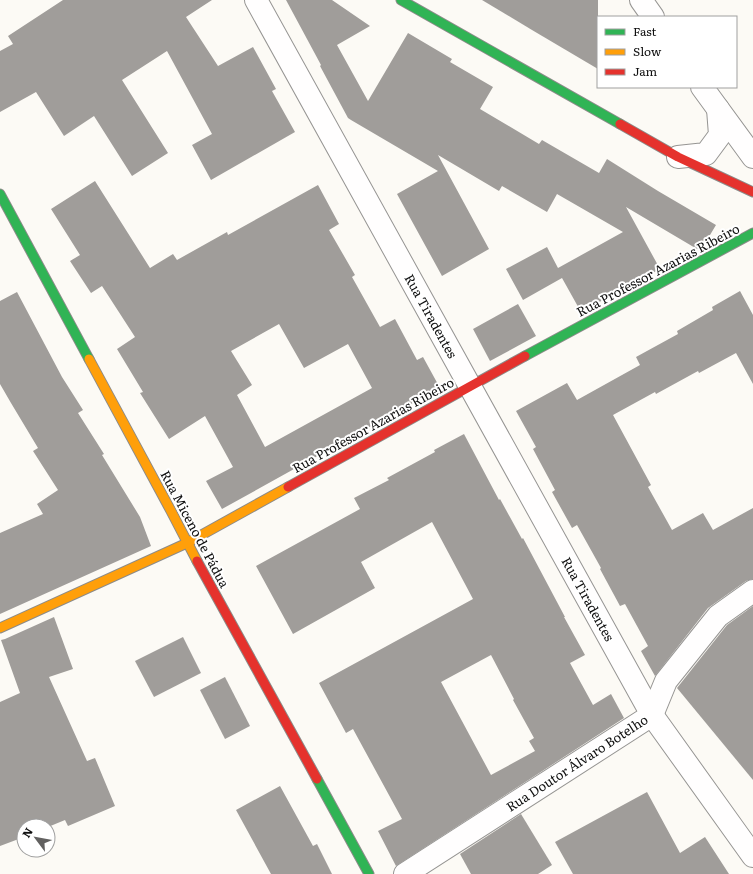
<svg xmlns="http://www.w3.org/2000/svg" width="753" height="874" viewBox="0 0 753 874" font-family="Literata,serif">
	<rect width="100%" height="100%" fill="#fcfaf5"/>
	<g fill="#a09d9a" fill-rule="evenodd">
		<path d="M 63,0 L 212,0 L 186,17 L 218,66 L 253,47 L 276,89 L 272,91 L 295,132 L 211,180 L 192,145 L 212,134 L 167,51 L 122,80 L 168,153 L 132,176 L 94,116 L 64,136 L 36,92 L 0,112 L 0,51 L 13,44 L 8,36 Z"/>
		<path d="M 286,0 L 332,0 L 370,26 L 337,45 L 368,101 L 408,33 L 452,59 L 450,62 L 493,87 L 480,109 L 539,144 L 542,140 L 599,173 L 607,159 L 658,191 L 716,225 L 704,245 L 697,249 L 626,207 L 660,269 L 581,312 L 562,278 L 523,300 L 506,269 L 547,247 L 558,268 L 623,232 L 557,194 L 547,212 L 502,186 L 499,191 L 438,155 L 489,249 L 442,276 L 397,194 L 438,171 L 351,120 L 348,118 L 320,66 L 321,65 Z"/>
		<path d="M 482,0 L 598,0 L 598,69 L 532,30 Z"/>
		<path d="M 95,181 L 150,268 L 173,254 L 177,260 L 227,232 L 228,235 L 318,185 L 339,224 L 329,230 L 355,275 L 352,277 L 380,327 L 395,319 L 417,360 L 423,357 L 440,388 L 222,509 L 206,481 L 233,467 L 205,416 L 169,439 L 140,393 L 143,392 L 117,349 L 135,337 L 102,286 L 91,293 L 70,261 L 80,255 L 51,209 ZM 279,324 L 304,368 L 348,344 L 372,388 L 265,447 L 237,395 L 252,385 L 231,351 Z"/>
		<path d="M 740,291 L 753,315 L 753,384 L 736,353 L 699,373 L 698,371 L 656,394 L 655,392 L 613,415 L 651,485 L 648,487 L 672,530 L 703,513 L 713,530 L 753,508 L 753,579 L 746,581 L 708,608 L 655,676 L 641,651 L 648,646 L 625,604 L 620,606 L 600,569 L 601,568 L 577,525 L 572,528 L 552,492 L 555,490 L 533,449 L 536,447 L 516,411 L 567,383 L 577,400 L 640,365 L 636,357 L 678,334 L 677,331 L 713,310 L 712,307 Z"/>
		<path d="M 17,292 L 62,377 L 83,410 L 78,413 L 104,454 L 102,455 L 140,517 L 151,546 L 0,614 L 0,533 L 43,514 L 37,504 L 58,490 L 33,451 L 38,448 L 11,403 L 0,384 L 0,301 Z"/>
		<path d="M 518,304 L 536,336 L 490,361 L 473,329 Z"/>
		<path d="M 464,434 L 499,500 L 500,499 L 522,539 L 523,538 L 565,617 L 564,617 L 585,655 L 570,663 L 593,705 L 611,694 L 624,718 L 396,866 L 378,831 L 402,819 L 353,729 L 346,733 L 319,683 L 473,599 L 432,522 L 361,562 L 375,588 L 293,634 L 256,566 L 360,509 L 354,498 L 389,480 L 387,478 L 435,452 L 434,450 ZM 491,655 L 514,699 L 513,700 L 534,738 L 529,741 L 535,751 L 491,775 L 441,682 Z"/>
		<path d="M 753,606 L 753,780 L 677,688 L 727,625 Z"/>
		<path d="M 54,617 L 73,669 L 49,677 L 87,761 L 95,758 L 115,806 L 68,826 L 65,820 L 48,827 L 48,826 L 24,826 L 24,837 L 0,846 L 0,702 L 20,693 L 1,640 L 5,639 Z"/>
		<path d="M 183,637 L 201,673 L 154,697 L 135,661 Z"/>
		<path d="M 225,677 L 250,726 L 225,739 L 200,690 Z"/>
		<path d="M 280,786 L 313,846 L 317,844 L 332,874 L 271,874 L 236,810 Z"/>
		<path d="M 647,792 L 680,853 L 705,837 L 729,874 L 573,874 L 555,842 Z"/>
		<path d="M 521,814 L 552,865 L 538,874 L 471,874 L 460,854 Z"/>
	</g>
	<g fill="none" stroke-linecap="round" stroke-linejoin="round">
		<defs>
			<g id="street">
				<path d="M 256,0 L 652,715 L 753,856"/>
				<path d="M 641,0 L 653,17"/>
				<path d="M 702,87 L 753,157"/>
				<path d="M 678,157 L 706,154 L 720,135 L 718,109"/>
				<path d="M 405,874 L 652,715 L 666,681 L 718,616 L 753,591"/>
			</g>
			<g id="fast">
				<path d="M 401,0 L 620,124"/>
				<path d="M 0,194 L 89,359"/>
				<path d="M 525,356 L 753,233"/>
				<path d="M 317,779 L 369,874"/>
			</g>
			<g id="slow">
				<path d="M 89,359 L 171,511 L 197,561"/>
				<path d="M 0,628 L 187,543 L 288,487"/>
			</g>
			<g id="jam">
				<path d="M 620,124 L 678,157 L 753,192"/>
				<path d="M 288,487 L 525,356"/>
				<path d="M 197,561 L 317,779"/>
			</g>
		</defs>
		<use href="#street" stroke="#969593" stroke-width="24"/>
		<use href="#fast" stroke="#8c8b89" stroke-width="11"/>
		<use href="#slow" stroke="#8c8b89" stroke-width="11"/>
		<use href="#jam" stroke="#8c8b89" stroke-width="11"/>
		<use href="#street" stroke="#fffefe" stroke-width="22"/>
		<use href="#fast" stroke="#30b455" stroke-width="9"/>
		<use href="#slow" stroke="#ff9f0a" stroke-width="9"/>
		<use href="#jam" stroke="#e5322d" stroke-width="9"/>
	</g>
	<g text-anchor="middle" stroke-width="4" stroke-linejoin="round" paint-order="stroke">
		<g font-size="13" fill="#0f0f0f" stroke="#fff">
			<text transform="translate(658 270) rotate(-28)" y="5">Rua Professor Azarias Ribeiro</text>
			<text transform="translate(431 316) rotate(61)" y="5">Rua Tiradentes</text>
			<text transform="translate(373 425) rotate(-29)" y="5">Rua Professor Azarias Ribeiro</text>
			<text transform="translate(195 529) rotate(62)" y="5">Rua Miceno de Pádua</text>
			<text transform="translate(588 599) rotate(61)" y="5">Rua Tiradentes</text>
			<text transform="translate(577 763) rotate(-33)" y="5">Rua Doutor Álvaro Botelho</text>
		</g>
	</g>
	<rect x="597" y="16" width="140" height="72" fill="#ffffff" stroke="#9f9f9f"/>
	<rect x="605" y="29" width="20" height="6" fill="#30b455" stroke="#9f9f9f"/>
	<text x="633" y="36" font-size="12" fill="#0f0f0f">Fast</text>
	<rect x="605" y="49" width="20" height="6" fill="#ff9f0a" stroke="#9f9f9f"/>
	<text x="633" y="56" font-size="12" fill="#0f0f0f">Slow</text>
	<rect x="605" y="69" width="20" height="6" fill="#e5322d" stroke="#9f9f9f"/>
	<text x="633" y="76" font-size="12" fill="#0f0f0f">Jam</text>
	<g transform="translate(36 838) rotate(302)"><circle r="19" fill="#ffffff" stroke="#9f9f9f"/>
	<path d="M0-3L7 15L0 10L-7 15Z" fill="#626160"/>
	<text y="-6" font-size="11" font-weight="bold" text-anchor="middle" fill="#0f0f0f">N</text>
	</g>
</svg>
